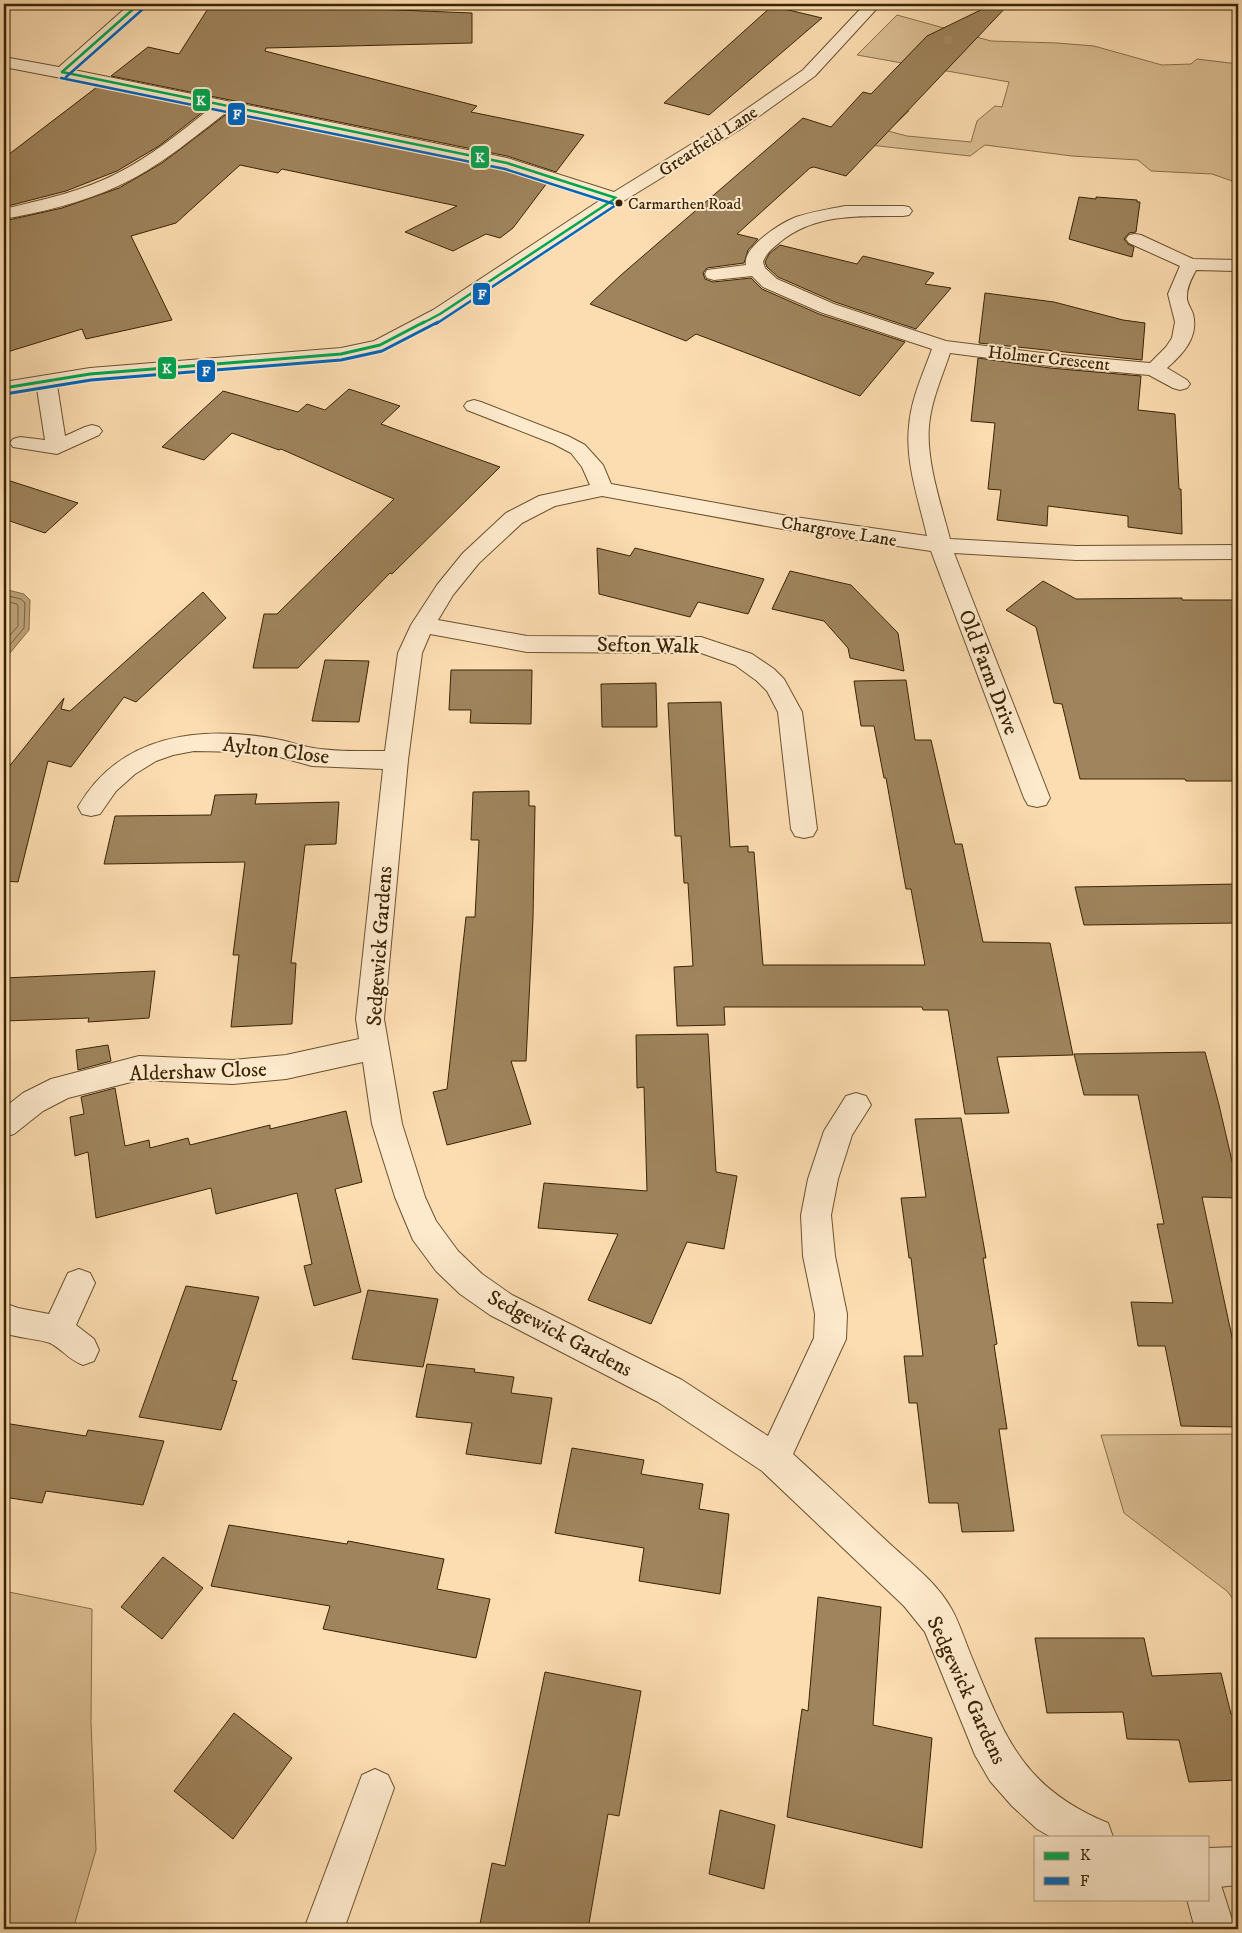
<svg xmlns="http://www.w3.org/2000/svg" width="1242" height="1933" viewBox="0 0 1242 1933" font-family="'IM FELL DW Pica',serif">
	<rect width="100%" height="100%" fill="#fcddb1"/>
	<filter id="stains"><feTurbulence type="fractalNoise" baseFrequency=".004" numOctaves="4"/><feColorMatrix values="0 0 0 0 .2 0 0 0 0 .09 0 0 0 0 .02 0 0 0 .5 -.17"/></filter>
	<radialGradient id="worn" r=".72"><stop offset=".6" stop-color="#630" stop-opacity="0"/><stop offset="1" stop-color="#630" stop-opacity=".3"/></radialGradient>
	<g fill="#dbbe93" stroke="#8a714b">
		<path d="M 897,15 L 991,41 L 1057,43 L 1094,46 L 1162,65 L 1191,64 L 1197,59 L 1238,64 L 1238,183 L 1212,174 L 1151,171 L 1138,160 L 1072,156 L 985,145 L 970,156 L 851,143 L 888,108 L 909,111 L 888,131 L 907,136 L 971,142 L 977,121 L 995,106 L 1002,107 L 1009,82 L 857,55 Z"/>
		<path d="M 1238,1434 L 1238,1606 L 1227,1591 L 1124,1513 L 1101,1435 Z"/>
		<path d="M 4,1591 L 92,1609 L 91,1721 L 96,1850 L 73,1929 L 4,1929 Z"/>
	</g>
	<path fill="#ba9e76" stroke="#876d48" d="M 4,589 L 24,594 L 30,600 L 29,630 L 5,659 Z"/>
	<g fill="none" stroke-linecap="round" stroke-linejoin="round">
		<g stroke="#7a613c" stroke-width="1">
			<path d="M 4,595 L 21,599 L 25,603 L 24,628 L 4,652"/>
			<path d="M 4,601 L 17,604 L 18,606 L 18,626 L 4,642"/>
		</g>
	</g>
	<g fill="#9f845d" stroke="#3a2403">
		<path d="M 211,4 L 351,4 L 350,8 L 472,13 L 472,43 L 266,48 L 265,51 L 477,106 L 471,112 L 584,135 L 556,172 L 507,156 L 111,76 L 148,47 L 179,54 Z"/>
		<path d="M 993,4 L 1009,4 L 846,176 L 814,167 L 810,168 L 737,234 L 758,239 L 748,250 L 744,263 L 707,268 L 703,273 L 705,279 L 713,282 L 751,278 L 762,289 L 819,314 L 905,342 L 860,396 L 696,334 L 686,341 L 590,304 L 621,275 L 803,118 L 831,127 L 863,92 L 871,94 L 927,36 Z"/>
		<path d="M 772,6 L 822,18 L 709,115 L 664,103 Z"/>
		<path d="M 97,87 L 208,108 L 159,146 L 117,171 L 66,191 L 4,207 L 4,158 Z"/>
		<path d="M 228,113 L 503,169 L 547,183 L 513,228 L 500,238 L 486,234 L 453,251 L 405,232 L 457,206 L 282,169 L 278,173 L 240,165 L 176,223 L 131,236 L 172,320 L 86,339 L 82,329 L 4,353 L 4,221 L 62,208 L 119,188 L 162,163 Z"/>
		<path d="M 1079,197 L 1096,199 L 1096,197 L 1137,200 L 1137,202 L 1140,202 L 1136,232 L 1129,233 L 1124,239 L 1128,244 L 1134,247 L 1132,257 L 1069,239 Z"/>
		<path d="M 780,245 L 857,264 L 863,256 L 934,273 L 925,284 L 951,288 L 916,329 L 835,302 L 778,277 L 767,267 L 765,262 L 769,254 Z"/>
		<path d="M 985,293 L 1054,302 L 1123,320 L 1145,323 L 1142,360 L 979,343 Z"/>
		<path d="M 978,358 L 1050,368 L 1141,376 L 1138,410 L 1175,414 L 1179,489 L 1181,489 L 1182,534 L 1128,527 L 1128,516 L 1048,506 L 1047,526 L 997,520 L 1001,490 L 988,489 L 995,423 L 971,421 Z"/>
		<path d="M 349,389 L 400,406 L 381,424 L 500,467 L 392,574 L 390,573 L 298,668 L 253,668 L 264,614 L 277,614 L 394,499 L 281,449 L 279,450 L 232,433 L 204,460 L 162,447 L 223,391 L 298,412 L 307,404 L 325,410 Z"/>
		<path d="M 4,479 L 32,488 L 78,503 L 45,533 L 4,519 Z"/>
		<path d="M 597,548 L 630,556 L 635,548 L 764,579 L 748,614 L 698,602 L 690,617 L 599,594 Z"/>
		<path d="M 790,571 L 851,585 L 898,633 L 904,671 L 850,658 L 848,648 L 824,621 L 772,609 Z"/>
		<path d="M 1043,581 L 1076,599 L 1182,598 L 1182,600 L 1238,600 L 1238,781 L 1186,781 L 1185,779 L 1080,779 L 1062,704 L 1054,703 L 1036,627 L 1006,610 Z"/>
		<path d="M 203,592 L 226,618 L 136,702 L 124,697 L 71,767 L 48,761 L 18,882 L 4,881 L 4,773 L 64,698 L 61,709 L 70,711 Z"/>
		<path d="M 325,660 L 369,661 L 359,722 L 312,721 Z"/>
		<path d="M 451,670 L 532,670 L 531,724 L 470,723 L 471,710 L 449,710 Z"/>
		<path d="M 906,680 L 915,740 L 931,740 L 955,844 L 962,844 L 983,942 L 1050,943 L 1073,1055 L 997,1057 L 1009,1113 L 965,1114 L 948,1010 L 923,1010 L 922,1007 L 724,1007 L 725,1025 L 677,1026 L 674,967 L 693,966 L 688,883 L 684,883 L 681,836 L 675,836 L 668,703 L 721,702 L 730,847 L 748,846 L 748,852 L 754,852 L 763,965 L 925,965 L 911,889 L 906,889 L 886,778 L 884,778 L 874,726 L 861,726 L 854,681 Z"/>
		<path d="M 656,683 L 657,727 L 602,727 L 601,684 Z"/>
		<path d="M 529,791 L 529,806 L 535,806 L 533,918 L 526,1061 L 511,1061 L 531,1124 L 447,1145 L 433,1092 L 447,1089 L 466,917 L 475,917 L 479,840 L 471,840 L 473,792 Z"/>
		<path d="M 257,794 L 255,804 L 339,802 L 336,844 L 305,845 L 291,963 L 296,963 L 292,1024 L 231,1027 L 239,955 L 233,955 L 245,862 L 104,864 L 115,816 L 211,815 L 215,795 Z"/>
		<path d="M 1238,884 L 1238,923 L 1084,925 L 1075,887 Z"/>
		<path d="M 155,971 L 149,1018 L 88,1022 L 89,1018 L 4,1021 L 4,978 Z"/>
		<path d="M 708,1034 L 716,1172 L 737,1176 L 724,1249 L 687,1242 L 651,1324 L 588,1300 L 618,1234 L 538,1228 L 544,1183 L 647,1191 L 644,1087 L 637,1088 L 636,1035 Z"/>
		<path d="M 108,1045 L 111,1061 L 78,1070 L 76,1050 Z"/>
		<path d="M 1205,1052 L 1219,1105 L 1238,1187 L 1238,1198 L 1202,1197 L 1238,1365 L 1238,1427 L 1181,1426 L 1165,1346 L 1138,1346 L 1131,1302 L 1173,1303 L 1157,1224 L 1164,1224 L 1138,1095 L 1084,1095 L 1074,1054 Z"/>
		<path d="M 115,1088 L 125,1146 L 149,1140 L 150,1148 L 188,1138 L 190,1145 L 270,1125 L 270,1129 L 346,1111 L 362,1182 L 335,1189 L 361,1292 L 314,1306 L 304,1266 L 312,1264 L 297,1193 L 216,1214 L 211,1188 L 96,1218 L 88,1152 L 75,1156 L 70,1117 L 84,1114 L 81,1097 Z"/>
		<path d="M 961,1118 L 986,1258 L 983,1258 L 997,1344 L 994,1345 L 1007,1429 L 999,1429 L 1014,1531 L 962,1532 L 958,1503 L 929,1503 L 917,1403 L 909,1403 L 904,1356 L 923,1356 L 911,1258 L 909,1258 L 901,1198 L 926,1197 L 915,1119 Z"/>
		<path d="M 186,1286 L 259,1297 L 232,1380 L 237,1381 L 221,1430 L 139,1417 Z"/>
		<path d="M 368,1290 L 438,1299 L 423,1367 L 352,1359 Z"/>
		<path d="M 427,1364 L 475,1369 L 474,1372 L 514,1377 L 511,1393 L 552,1398 L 541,1464 L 466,1454 L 472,1423 L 416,1417 Z"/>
		<path d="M 4,1423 L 86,1436 L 88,1430 L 164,1441 L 143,1505 L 46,1491 L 42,1503 L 4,1497 Z"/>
		<path d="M 572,1448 L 644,1460 L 641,1474 L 703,1484 L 699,1509 L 729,1514 L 720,1594 L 639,1581 L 644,1548 L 555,1533 Z"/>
		<path d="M 229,1525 L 347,1544 L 348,1541 L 444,1559 L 437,1589 L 490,1599 L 476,1658 L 323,1629 L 330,1606 L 211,1586 Z"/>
		<path d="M 163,1557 L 203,1588 L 162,1639 L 121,1607 Z"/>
		<path d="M 818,1597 L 881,1607 L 873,1725 L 932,1738 L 922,1848 L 787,1817 L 802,1709 L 808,1711 Z"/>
		<path d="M 1035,1638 L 1144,1638 L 1152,1676 L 1221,1673 L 1231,1714 L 1238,1714 L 1238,1780 L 1189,1782 L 1179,1740 L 1127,1739 L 1123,1712 L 1047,1713 Z"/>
		<path d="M 545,1672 L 641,1691 L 619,1816 L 608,1814 L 588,1929 L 479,1929 L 492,1863 L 505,1866 Z"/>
		<path d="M 234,1713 L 292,1758 L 233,1839 L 174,1791 Z"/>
		<path d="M 720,1810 L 775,1825 L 764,1889 L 709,1874 Z"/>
	</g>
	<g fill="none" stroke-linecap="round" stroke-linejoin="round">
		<defs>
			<path id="lane" d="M 1208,1880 L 1221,1885 L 1235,1929 L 1195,1929 L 1187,1899 L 1208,1899 Z"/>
			<g id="street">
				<path d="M 130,4 L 147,4 L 74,70 L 507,158 L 614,192 L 732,119 L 803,70 L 865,4 L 881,4 L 815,76 L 744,127 L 622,202 L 447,318 L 387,349 L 341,360 L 90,380 L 57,385 L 65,436 L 85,427 L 92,425 L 99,427 L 102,431 L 99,435 L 57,454 L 13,447 L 10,443 L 13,439 L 20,437 L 45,440 L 37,389 L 4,394 L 4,382 L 90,368 L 341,348 L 374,341 L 433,310 L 602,199 L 503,167 L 228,111 C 193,138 158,168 118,186 C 82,203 42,212 4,219 L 4,209 C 37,201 71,194 103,180 C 143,163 178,134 212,107 L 4,67 L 4,57 L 59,67 Z"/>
				<path d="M 845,206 L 903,206 L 909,207 L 912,211 L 909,215 L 903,216 C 860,216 815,213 780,242 C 773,248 766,253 763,262 L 765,268 L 777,279 L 834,304 L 946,341 L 1050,354 L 1150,363 L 1166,347 L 1172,338 L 1175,322 L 1168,294 L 1180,266 L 1129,243 L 1126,239 L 1129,235 L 1135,234 L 1141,235 L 1193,259 L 1238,260 L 1238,270 L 1235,271 L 1196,270 C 1192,278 1187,286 1187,296 C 1186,302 1191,308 1193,314 C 1199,337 1183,354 1167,368 L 1187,380 L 1190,384 L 1187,388 L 1180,390 L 1173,388 L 1149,375 L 1050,366 L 950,353 C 942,377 931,401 929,426 C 926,461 941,504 950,539 L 1076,546 L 1238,545 L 1238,559 L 1076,560 L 954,553 L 1050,798 L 1046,805 L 1037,807 L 1028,805 L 1024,798 L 931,551 L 788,530 L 602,496 L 555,506 L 522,523 L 479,563 L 453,595 L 438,620 L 527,636 L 701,637 L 752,654 L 774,669 L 784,679 L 802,712 L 817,829 L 813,836 L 804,838 L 795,836 L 791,829 L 778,712 L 767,691 L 757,681 L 735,665 L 701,653 L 527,652 L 430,634 L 422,653 L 408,760 L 384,1019 L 402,1124 L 425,1197 L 436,1221 L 458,1251 L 482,1274 L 512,1295 L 682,1380 L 768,1436 L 814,1338 L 815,1314 L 803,1256 L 801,1215 L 808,1179 L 824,1131 L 846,1096 L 856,1093 L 866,1096 L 871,1105 L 852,1135 L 838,1179 L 831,1215 L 835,1256 L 847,1314 L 846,1339 L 793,1454 C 826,1484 858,1514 891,1545 C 912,1564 937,1583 951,1608 C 959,1622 964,1638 970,1653 C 1004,1734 1020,1787 1108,1823 L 1113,1837 L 1051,1837 L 1037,1829 L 1012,1806 L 990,1781 L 975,1755 L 925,1632 L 904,1606 L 762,1471 L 658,1402 L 490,1315 L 460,1294 L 436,1271 L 413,1240 L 395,1197 L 372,1124 L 363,1062 L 286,1079 L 233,1084 L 139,1080 L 68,1098 L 43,1111 L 14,1134 L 4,1137 L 4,1108 L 23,1093 L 51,1079 L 139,1056 L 233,1060 L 286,1055 L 359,1039 L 356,1019 L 383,769 L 312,766 L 276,756 L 245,752 L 194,751 L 173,755 L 156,761 L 135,774 L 116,791 L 100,814 L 91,816 L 82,814 L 78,807 C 120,734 200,725 276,739 C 288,741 300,746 313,748 C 336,752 361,751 385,751 L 398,653 L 411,625 L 437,585 L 463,553 L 506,513 L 539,496 L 590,485 L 582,467 L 571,453 L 554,444 L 467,410 L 464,406 L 467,402 L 474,400 L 481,402 L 568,436 L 585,445 L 603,465 L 611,484 L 788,516 L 927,536 C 919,501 905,462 909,426 C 911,399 923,374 932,349 L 820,312 L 763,287 L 752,276 L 714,280 L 707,278 L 705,274 L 707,270 L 746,265 C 742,247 781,223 796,217 C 811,212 829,209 845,206 Z"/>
				<path d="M 79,1269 L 90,1273 L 95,1283 L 76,1325 L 94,1339 L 99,1350 L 94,1361 L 83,1365 C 69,1360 62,1349 50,1343 C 39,1339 18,1338 4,1333 L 4,1303 L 18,1308 L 49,1314 L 68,1273 Z"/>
				<path d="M 375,1769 L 388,1775 L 394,1788 L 344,1929 L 304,1929 L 362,1775 Z"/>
				<path d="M 1238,1847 L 1238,1885 L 1208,1888 L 1208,1848 Z"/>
			</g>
		</defs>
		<use href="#lane" stroke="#6a522e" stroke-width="2"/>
		<use href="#street" stroke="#6a522e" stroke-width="2"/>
		<use href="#lane" fill="#fde9cc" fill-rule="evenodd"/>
		<use href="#street" fill="#fde9cc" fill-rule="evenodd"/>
		<defs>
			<g id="bus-1-far1">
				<path d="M 62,72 L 507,163 L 616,198"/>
				<path d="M 62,72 L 139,4"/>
				<path d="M 421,324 L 440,314 L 616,198"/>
			</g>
			<path id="bus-1" d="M 4,388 L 90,374 L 341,354 L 380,345 L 424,322"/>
			<g id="bus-2-far1">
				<path d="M 66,77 L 143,9"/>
				<path d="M 61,78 L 505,169 L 614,204"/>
				<path d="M 436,324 L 619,203"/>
			</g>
			<path id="bus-2" d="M 5,394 L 91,380 L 341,360 L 382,351 L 438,322"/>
		</defs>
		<use href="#bus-1-far1" stroke="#fde9cc" stroke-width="5"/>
		<use href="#bus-1" stroke="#fde9cc" stroke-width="6"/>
		<use href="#bus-2-far1" stroke="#fde9cc" stroke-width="5"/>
		<use href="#bus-2" stroke="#fde9cc" stroke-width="6"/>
		<use href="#bus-1-far1" stroke="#00a651" stroke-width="2.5"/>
		<use href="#bus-1" stroke="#00a651" stroke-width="3"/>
		<use href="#bus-2-far1" stroke="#0065bd" stroke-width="2.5"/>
		<use href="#bus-2" stroke="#0065bd" stroke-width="3"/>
	</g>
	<circle fill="#a78c65" cx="948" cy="40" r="4.5"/>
	<circle fill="#3a2403" stroke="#fde9cc" stroke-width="2" cx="619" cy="203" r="4.5"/>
	<g text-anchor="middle" stroke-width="4" stroke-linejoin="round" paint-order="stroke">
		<g font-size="16" fill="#3a2403" stroke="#fde9cc" text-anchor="start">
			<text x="628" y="209">Carmarthen Road</text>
		</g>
		<g font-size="18" fill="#3a2403" stroke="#fde9cc">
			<text transform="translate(708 141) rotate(-33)" y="6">Greatfield Lane</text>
			<text transform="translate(1049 358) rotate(6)" y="6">Holmer Crescent</text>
			<text transform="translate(839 531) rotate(9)" y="6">Chargrove Lane</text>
		</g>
		<g font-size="21" fill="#3a2403" stroke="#fde9cc">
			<text transform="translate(648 645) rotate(1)" y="7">Sefton Walk</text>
			<text transform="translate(989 672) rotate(69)" y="7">Old Farm Drive</text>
			<text transform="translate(276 750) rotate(7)" y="7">Aylton Close</text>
			<text transform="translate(379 946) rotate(-86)" y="7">Sedgewick Gardens</text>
			<text transform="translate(198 1071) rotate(-2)" y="7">Aldershaw Close</text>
			<text transform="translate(560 1333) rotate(28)" y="7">Sedgewick Gardens</text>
			<text transform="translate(967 1690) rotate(65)" y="7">Sedgewick Gardens</text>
		</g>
	</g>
	<g stroke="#fde9cc" stroke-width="2">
		<rect x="192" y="88" width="19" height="24" rx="5" fill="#00a651"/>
		<rect x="227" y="102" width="19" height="24" rx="5" fill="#0065bd"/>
		<rect x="470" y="145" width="20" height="24" rx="5" fill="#00a651"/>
		<rect x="472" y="282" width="19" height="24" rx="5" fill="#0065bd"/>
		<rect x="157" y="356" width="20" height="24" rx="5" fill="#00a651"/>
		<rect x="196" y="359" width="20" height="24" rx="5" fill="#0065bd"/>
	</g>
	<g font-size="14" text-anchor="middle" font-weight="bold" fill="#fff">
		<text x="201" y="105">K</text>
		<text x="237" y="119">F</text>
		<text x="480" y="162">K</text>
		<text x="482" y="299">F</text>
		<text x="167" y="373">K</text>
		<text x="206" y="376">F</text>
	</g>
	<rect width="1242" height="1933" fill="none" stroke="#fcddb1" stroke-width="20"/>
	<rect x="5" y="5" width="1232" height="1923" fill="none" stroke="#3a2403" stroke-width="2.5"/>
	<rect x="10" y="10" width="1222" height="1913" fill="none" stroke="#3a2403"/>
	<rect x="1034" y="1836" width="175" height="65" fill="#fde9cc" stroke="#af9a7c"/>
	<rect x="1044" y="1852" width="25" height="8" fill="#00a651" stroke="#af9a7c"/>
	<text x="1080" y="1860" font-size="15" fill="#3a2403">K</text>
	<rect x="1044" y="1877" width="25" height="8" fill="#0065bd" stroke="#af9a7c"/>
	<text x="1080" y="1886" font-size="15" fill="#3a2403">F</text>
	<rect width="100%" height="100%" filter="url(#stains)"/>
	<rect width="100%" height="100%" fill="url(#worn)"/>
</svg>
